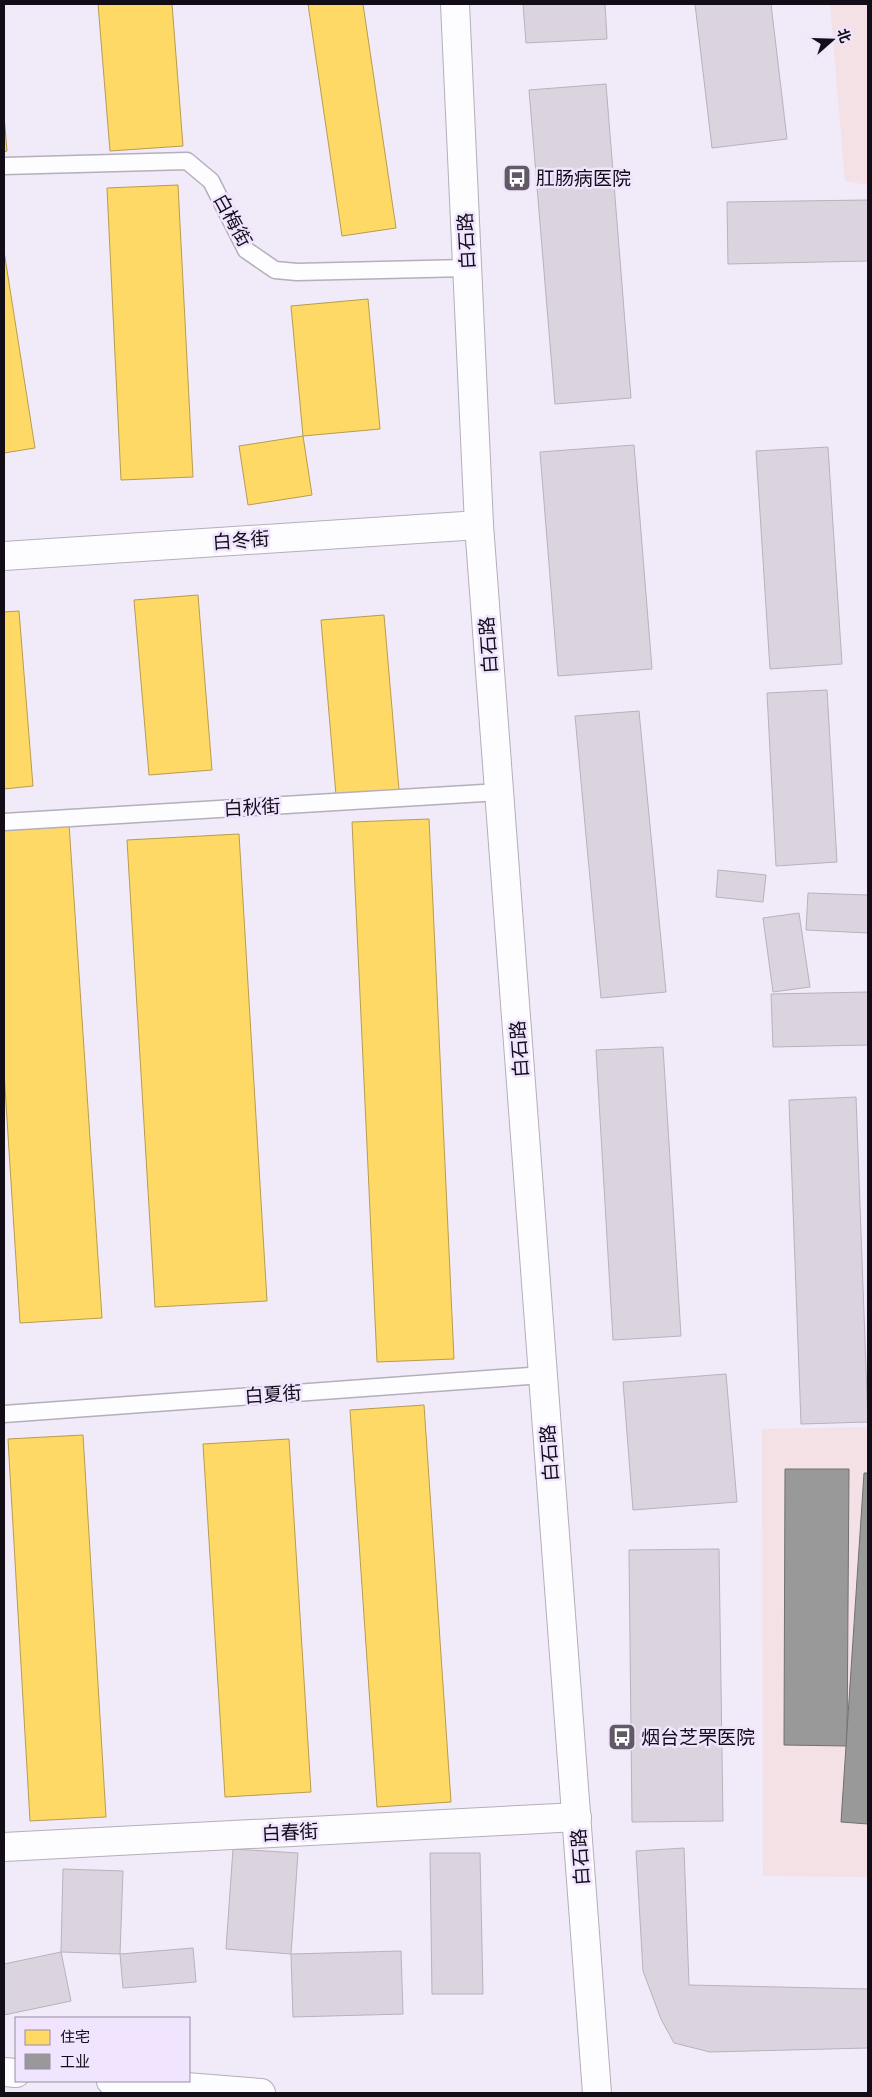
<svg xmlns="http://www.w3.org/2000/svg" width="872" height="2097" viewBox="0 0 872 2097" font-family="Jost,'Noto Sans SC',sans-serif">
	<rect width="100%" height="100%" fill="#f1eaf8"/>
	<g fill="#f3e1e6">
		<path d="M 830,4 L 868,4 L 868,185 L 845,181 Z"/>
		<path d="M 868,1427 L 868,1877 L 763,1876 L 762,1429 Z"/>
	</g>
	<g fill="#ffd966" stroke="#b89c4f">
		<path d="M 98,4 L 172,4 L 183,146 L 110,151 Z"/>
		<path d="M 308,4 L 363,4 L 396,228 L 342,236 Z"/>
		<path d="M 4,115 L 7,151 L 4,152 Z"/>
		<path d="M 178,185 L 193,477 L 121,480 L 107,188 Z"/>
		<path d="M 4,251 L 35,448 L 4,453 Z"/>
		<path d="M 368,299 L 380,429 L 303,436 L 291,306 Z"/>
		<path d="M 303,436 L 312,495 L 248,505 L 239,446 Z"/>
		<path d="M 198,595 L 212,770 L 149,775 L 134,600 Z"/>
		<path d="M 19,611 L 33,786 L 4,789 L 4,612 Z"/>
		<path d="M 384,615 L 399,790 L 336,795 L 321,620 Z"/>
		<path d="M 429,819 L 454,1359 L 377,1362 L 352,822 Z"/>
		<path d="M 69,824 L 102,1318 L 20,1323 L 4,1072 L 4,828 Z"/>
		<path d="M 239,834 L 267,1301 L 155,1307 L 127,840 Z"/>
		<path d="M 424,1405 L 451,1802 L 377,1807 L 350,1410 Z"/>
		<path d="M 83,1435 L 106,1817 L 30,1821 L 8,1439 Z"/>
		<path d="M 289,1439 L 311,1792 L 225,1797 L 203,1444 Z"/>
	</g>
	<g fill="#999" stroke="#716f72">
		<path d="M 785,1469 L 849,1469 L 847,1746 L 784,1745 Z"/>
		<path d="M 864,1473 L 868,1473 L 868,1824 L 841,1822 Z"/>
	</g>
	<g fill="#dbd3de" stroke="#b9b1bc">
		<path d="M 523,4 L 605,4 L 607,39 L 526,43 Z"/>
		<path d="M 695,4 L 771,4 L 787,139 L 712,148 Z"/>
		<path d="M 606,84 L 631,398 L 555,404 L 529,90 Z"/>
		<path d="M 868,200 L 868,261 L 728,264 L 727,202 Z"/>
		<path d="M 634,445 L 652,669 L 558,676 L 540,452 Z"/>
		<path d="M 828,447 L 842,664 L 770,669 L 756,451 Z"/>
		<path d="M 827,690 L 837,862 L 776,866 L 767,693 Z"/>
		<path d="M 639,711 L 666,992 L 601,998 L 575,716 Z"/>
		<path d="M 718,870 L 766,875 L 763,902 L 716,897 Z"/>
		<path d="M 808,893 L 868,895 L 868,933 L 806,930 Z"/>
		<path d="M 799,913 L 810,987 L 773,992 L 763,918 Z"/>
		<path d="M 868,992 L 868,1045 L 773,1047 L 771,994 Z"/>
		<path d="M 663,1047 L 681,1336 L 613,1340 L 596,1050 Z"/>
		<path d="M 856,1097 L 868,1422 L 801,1424 L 789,1100 Z"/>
		<path d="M 726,1374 L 737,1502 L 633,1510 L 623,1382 Z"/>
		<path d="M 719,1549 L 723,1821 L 632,1822 L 629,1550 Z"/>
		<path d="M 684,1848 L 689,1985 L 868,1989 L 868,2048 L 710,2052 L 674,2043 L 661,2019 L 643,1971 L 636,1851 Z"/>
		<path d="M 233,1849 L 298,1853 L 291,1954 L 226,1949 Z"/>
		<path d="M 430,1853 L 480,1853 L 483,1994 L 432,1994 Z"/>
		<path d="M 63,1869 L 123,1871 L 120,1954 L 61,1952 Z"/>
		<path d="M 193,1948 L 196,1982 L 123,1988 L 120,1954 Z"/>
		<path d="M 401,1951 L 403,2014 L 293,2017 L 291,1954 Z"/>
		<path d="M 61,1952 L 71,2001 L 4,2015 L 4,1964 Z"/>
	</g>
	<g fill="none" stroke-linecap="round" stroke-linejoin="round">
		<defs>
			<g id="lane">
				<path d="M 4,166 L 187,161 L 211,181 L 246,250 L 275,270 L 297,272 L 467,268"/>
				<path d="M 4,822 L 500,792"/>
				<path d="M 4,1414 L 543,1375"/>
			</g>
			<g id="street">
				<path d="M 4,556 L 479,525"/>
				<path d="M 4,1847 L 577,1817"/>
			</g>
			<g id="secondary">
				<path d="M 455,4 L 479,525 L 597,2093"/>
				<path d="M 4,2072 L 16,2073"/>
				<path d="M 111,2081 L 261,2093"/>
			</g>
		</defs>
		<use href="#lane" stroke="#b4afbb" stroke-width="19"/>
		<use href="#street" stroke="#b4afbb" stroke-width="30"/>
		<use href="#secondary" stroke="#b4afbb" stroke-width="30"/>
		<use href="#lane" stroke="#fdfcfe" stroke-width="16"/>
		<use href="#street" stroke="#fdfcfe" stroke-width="28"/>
		<use href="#secondary" stroke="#fdfcfe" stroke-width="28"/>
	</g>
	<defs>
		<symbol id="bus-square" viewBox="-11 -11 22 22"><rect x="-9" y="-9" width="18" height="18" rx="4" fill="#615a66" stroke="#f0e4fe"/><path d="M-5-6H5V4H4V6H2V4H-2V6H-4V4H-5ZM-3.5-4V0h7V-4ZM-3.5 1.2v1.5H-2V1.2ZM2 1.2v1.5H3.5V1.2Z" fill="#fff"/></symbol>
	</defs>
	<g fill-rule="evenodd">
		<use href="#bus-square" x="501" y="162" width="32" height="32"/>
		<use href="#bus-square" x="606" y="1721" width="32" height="32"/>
	</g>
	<g text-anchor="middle" stroke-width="5" stroke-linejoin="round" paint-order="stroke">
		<g font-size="19" fill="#130d18" stroke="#f0e4fe" text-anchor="start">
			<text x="536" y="185">肛肠病医院</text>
			<text x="641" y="1744">烟台芝罘医院</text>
		</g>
		<g font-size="19" fill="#130d18" stroke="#f0e4fe">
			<text transform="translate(233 220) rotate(61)" y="7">白梅街</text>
			<text transform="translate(466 241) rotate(-93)" y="7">白石路</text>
			<text transform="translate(241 540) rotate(-4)" y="7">白冬街</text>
			<text transform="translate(488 645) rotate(-94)" y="7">白石路</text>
			<text transform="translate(252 807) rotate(-3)" y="7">白秋街</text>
			<text transform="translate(519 1049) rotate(-94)" y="7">白石路</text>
			<text transform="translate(273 1394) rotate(-4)" y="7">白夏街</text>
			<text transform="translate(549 1453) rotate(-94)" y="7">白石路</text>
			<text transform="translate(290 1832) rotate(-3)" y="7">白春街</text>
			<text transform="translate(580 1857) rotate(-94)" y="7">白石路</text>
		</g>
	</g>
	<rect width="872" height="2097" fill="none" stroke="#130d18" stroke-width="10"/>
	<rect x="15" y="2017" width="175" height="65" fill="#f0e4fe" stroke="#988ea2"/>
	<rect x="25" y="2030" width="25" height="15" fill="#ffd966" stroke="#988ea2"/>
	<text x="60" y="2042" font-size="15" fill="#130d18">住宅</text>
	<rect x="25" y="2054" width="25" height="15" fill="#999999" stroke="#988ea2"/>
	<text x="60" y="2067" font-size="15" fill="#130d18">工业</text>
	<g transform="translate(832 40) rotate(70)" stroke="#f0e4fe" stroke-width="4" paint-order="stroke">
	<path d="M0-4L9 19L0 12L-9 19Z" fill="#130d18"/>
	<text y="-8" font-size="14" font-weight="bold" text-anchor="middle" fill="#130d18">北</text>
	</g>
</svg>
